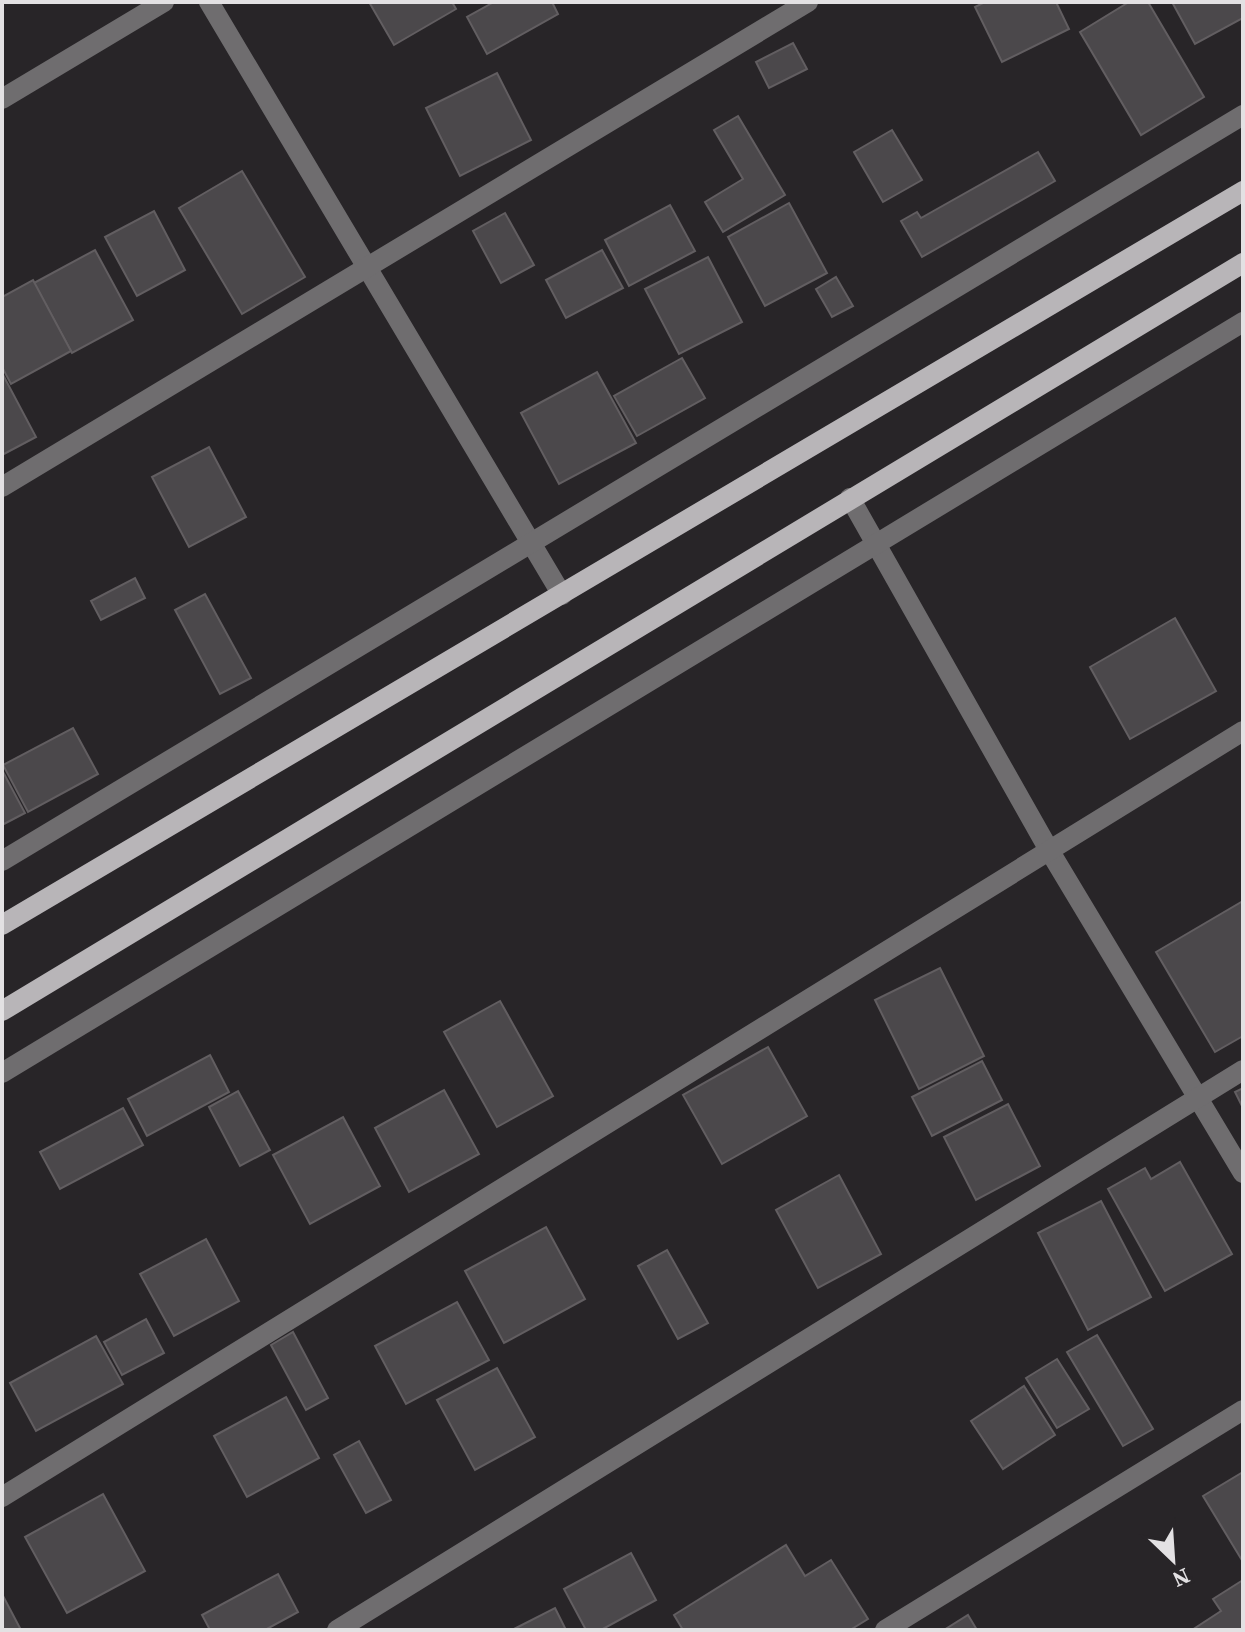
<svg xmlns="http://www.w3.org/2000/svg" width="1245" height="1632" viewBox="0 0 1245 1632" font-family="'Source Serif 4',serif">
	<rect width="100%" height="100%" fill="#282528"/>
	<g fill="#4b484b" stroke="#625e61" stroke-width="2">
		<path d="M 369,2 L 452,2 L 456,9 L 394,45 Z"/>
		<path d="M 494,2 L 552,2 L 558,14 L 487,54 L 467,17 Z"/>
		<path d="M 985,2 L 1056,2 L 1069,29 L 1002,62 L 975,7 Z"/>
		<path d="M 1129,2 L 1148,2 L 1204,97 L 1141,135 L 1080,32 Z"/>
		<path d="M 1172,2 L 1243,2 L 1243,18 L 1195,44 Z"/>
		<path d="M 793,43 L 807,69 L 769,88 L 756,62 Z"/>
		<path d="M 497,73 L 531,140 L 460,176 L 426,108 Z"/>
		<path d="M 738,116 L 785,195 L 723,232 L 705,202 L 743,179 L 714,130 Z"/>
		<path d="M 892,130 L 922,180 L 883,202 L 854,152 Z"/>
		<path d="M 1038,152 L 1055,181 L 922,257 L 901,221 L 917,212 L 921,218 Z"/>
		<path d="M 242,171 L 305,277 L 242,314 L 179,208 Z"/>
		<path d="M 789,203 L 827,273 L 765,306 L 728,237 Z"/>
		<path d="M 670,205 L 695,251 L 629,286 L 605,240 Z"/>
		<path d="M 154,211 L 185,270 L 137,296 L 105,237 Z"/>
		<path d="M 505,213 L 534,265 L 501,283 L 473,231 Z"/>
		<path d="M 95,250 L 133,320 L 72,353 L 34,283 Z"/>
		<path d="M 602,250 L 623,288 L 566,318 L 546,280 Z"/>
		<path d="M 708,257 L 742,322 L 679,354 L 645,289 Z"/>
		<path d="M 836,277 L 853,306 L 832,317 L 816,289 Z"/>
		<path d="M 33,280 L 71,351 L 11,384 L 2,367 L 2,297 Z"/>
		<path d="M 682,358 L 705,398 L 637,436 L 614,396 Z"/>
		<path d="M 597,372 L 636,443 L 559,484 L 521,413 Z"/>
		<path d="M 2,373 L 36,437 L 2,455 Z"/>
		<path d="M 209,447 L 246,517 L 189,547 L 152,477 Z"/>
		<path d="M 135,578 L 145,598 L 101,620 L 91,601 Z"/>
		<path d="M 205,594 L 251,678 L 220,694 L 175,610 Z"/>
		<path d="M 1175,618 L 1216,691 L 1130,739 L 1090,667 Z"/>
		<path d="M 73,728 L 98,774 L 28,812 L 3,765 Z"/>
		<path d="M 2,770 L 25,813 L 2,825 Z"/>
		<path d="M 1243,901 L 1243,1036 L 1215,1052 L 1156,952 Z"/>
		<path d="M 940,968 L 984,1056 L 919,1089 L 875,1000 Z"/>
		<path d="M 500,1001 L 553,1096 L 497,1127 L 444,1032 Z"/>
		<path d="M 768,1047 L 807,1116 L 722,1164 L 683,1095 Z"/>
		<path d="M 210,1055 L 229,1092 L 147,1136 L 128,1099 Z"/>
		<path d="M 982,1061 L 1002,1100 L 932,1136 L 912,1097 Z"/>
		<path d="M 1243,1088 L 1243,1108 L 1235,1092 Z"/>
		<path d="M 444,1090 L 479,1154 L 409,1192 L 375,1128 Z"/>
		<path d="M 238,1091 L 270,1150 L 240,1166 L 209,1107 Z"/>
		<path d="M 1008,1104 L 1040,1166 L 976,1200 L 944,1137 Z"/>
		<path d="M 123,1108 L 143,1145 L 60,1189 L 40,1152 Z"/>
		<path d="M 343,1117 L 380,1186 L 310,1224 L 273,1155 Z"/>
		<path d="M 1180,1162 L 1232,1254 L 1165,1291 L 1108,1189 L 1145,1168 L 1151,1179 Z"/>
		<path d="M 839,1175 L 881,1254 L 818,1288 L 776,1210 Z"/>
		<path d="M 1101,1201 L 1151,1297 L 1088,1330 L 1038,1233 Z"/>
		<path d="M 546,1227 L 585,1299 L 504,1343 L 465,1271 Z"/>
		<path d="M 206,1239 L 239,1301 L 174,1336 L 140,1274 Z"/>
		<path d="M 667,1250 L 708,1323 L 678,1339 L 638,1266 Z"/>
		<path d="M 457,1302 L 489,1360 L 406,1404 L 375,1346 Z"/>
		<path d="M 146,1319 L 164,1353 L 122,1375 L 104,1342 Z"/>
		<path d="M 293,1332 L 328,1398 L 306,1410 L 271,1345 Z"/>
		<path d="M 1097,1335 L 1153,1429 L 1123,1446 L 1067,1352 Z"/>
		<path d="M 96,1336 L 123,1384 L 36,1431 L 10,1383 Z"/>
		<path d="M 1057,1359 L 1089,1409 L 1057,1428 L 1026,1378 Z"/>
		<path d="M 497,1368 L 535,1437 L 475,1470 L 437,1400 Z"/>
		<path d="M 1024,1386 L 1055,1435 L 1003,1469 L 971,1421 Z"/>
		<path d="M 286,1397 L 319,1458 L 247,1497 L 214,1436 Z"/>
		<path d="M 359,1441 L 391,1500 L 366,1513 L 334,1455 Z"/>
		<path d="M 1243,1472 L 1243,1562 L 1203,1496 Z"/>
		<path d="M 103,1494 L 145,1571 L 67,1613 L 25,1537 Z"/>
		<path d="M 786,1545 L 805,1576 L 831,1560 L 868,1619 L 850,1630 L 683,1630 L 674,1615 Z"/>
		<path d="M 631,1553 L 656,1600 L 601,1630 L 586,1630 L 564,1589 Z"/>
		<path d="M 278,1574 L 298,1612 L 265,1630 L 210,1630 L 202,1615 Z"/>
		<path d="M 1243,1580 L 1243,1630 L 1192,1630 L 1221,1611 L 1213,1599 Z"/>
		<path d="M 2,1594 L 21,1630 L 2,1630 Z"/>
		<path d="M 555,1608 L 566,1630 L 512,1630 Z"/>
		<path d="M 968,1615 L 977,1630 L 944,1630 Z"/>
	</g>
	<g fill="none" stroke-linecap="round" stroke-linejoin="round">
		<g stroke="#6f6d6f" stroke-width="20">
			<path d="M 209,2 L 562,595"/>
			<path d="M 2,99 L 164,2"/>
			<path d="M 2,487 L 808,2"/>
			<path d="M 850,498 L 1049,850 L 1243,1173"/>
			<path d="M 2,861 L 1243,115"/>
			<path d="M 2,1073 L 1243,322"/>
			<path d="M 2,1497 L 1243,731"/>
			<path d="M 337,1630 L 1243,1070"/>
			<path d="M 885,1630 L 1243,1410"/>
		</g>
		<g stroke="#b8b5b8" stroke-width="20">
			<path d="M 2,925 L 1243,191"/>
			<path d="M 2,1011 L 1243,263"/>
		</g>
	</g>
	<rect width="1245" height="1632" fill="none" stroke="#e3e1e3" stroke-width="8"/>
	<g transform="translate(1173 1560) rotate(155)" stroke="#282528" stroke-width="6" paint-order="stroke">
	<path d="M0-6L14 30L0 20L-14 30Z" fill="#e3e1e3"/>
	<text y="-12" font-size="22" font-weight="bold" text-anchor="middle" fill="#e3e1e3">N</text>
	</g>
</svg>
